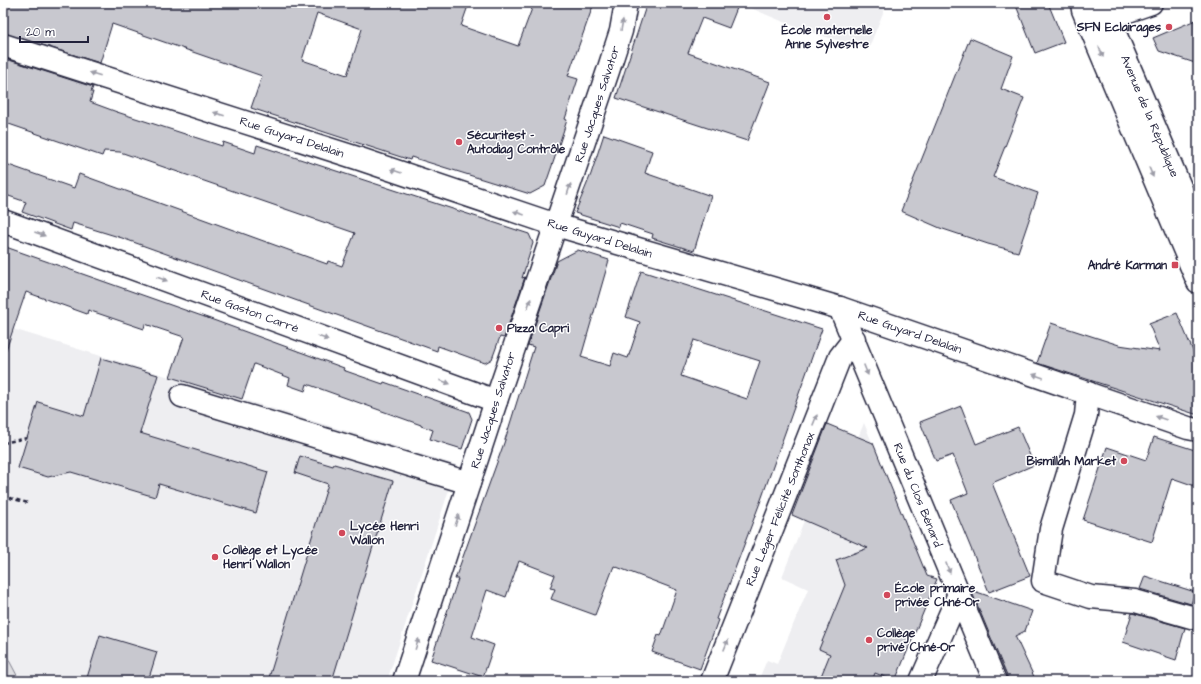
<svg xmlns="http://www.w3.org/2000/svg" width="1201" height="684" viewBox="0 0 1201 684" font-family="'Architects Daughter',sans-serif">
	<rect width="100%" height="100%" fill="#fff"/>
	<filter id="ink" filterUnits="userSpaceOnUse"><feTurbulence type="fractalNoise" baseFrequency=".025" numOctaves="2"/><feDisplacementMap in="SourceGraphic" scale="8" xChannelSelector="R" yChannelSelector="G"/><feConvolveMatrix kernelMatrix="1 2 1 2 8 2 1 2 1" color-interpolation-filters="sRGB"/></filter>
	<g filter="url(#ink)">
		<g fill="#eeeef1">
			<path d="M 739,3 L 887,3 L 868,50 L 798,28 Z"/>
			<path d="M 3,326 L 457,465 L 387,681 L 20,681 L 3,649 Z"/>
			<path d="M 864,423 L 933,589 L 895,681 L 758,681 L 767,660 L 777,664 L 808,589 L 782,577 L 820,480 L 838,487 Z"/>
		</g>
		<path fill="#dfdfe2" stroke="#80808e" d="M 3,649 L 20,681 L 3,681 Z"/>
		<g fill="#c8c8cf" stroke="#22223b" fill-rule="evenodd">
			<path d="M 3,3 L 469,3 L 461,26 L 518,46 L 534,3 L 594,3 L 568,76 L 578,79 L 565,119 L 567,120 L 554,160 L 545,186 L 530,194 L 411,157 L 410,160 L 251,108 L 262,76 L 112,24 L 100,63 L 3,33 ZM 317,13 L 362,29 L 347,75 L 302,60 Z"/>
			<path d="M 647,3 L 739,3 L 729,28 L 702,18 L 688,53 L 770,82 L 747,141 L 616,98 Z"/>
			<path d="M 1015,3 L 1048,3 L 1064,42 L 1035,53 Z"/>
			<path d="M 1198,19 L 1198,64 L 1159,51 L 1153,38 Z"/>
			<path d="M 970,38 L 1013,56 L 1001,89 L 1024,98 L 993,177 L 1038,193 L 1018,252 L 988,244 L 940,228 L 901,211 Z"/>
			<path d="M 3,58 L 93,87 L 91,92 L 93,92 L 90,102 L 117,112 L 222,146 L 223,142 L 255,153 L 257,145 L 529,234 L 533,243 L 522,278 L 525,277 L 504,338 L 500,337 L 492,359 L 485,363 L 438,346 L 437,351 L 122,238 L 73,223 L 71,230 L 22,212 L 26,202 L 3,194 L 3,163 L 74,188 L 79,174 L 327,264 L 328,261 L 342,266 L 355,233 L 120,152 L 104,151 L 102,156 L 3,122 Z"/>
			<path d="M 604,134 L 652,151 L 645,173 L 711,196 L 694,251 L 652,238 L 653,234 L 620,223 L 619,227 L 575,213 L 591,174 Z"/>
			<path d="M 3,246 L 216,321 L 344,368 L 343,370 L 383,384 L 384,382 L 469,412 L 472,419 L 462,449 L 430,439 L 433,430 L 421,426 L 421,425 L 307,384 L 305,391 L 288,385 L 290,378 L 254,364 L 242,399 L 170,377 L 184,337 L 145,324 L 144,329 L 88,310 L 87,314 L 26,292 L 6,350 L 3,349 Z"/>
			<path d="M 578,250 L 609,260 L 581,357 L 610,366 L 614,353 L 628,358 L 640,322 L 626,317 L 641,271 L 822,329 L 761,500 L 716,619 L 718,620 L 700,669 L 652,652 L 658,635 L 661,636 L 677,590 L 614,566 L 595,615 L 551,599 L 555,589 L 550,588 L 555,575 L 519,561 L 506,597 L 487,590 L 472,637 L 494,645 L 483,677 L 431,660 L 458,579 L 455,579 L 504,443 L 534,347 L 528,345 L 557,261 ZM 694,340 L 760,361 L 747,399 L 681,376 Z"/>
			<path d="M 1177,313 L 1198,363 L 1198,415 L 1037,363 L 1051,323 L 1119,345 L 1160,351 L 1149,324 Z"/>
			<path d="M 101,358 L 158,375 L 140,433 L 268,472 L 256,513 L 159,484 L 155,497 L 71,472 L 48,477 L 18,468 L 38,402 L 84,416 Z"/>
			<path d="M 961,406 L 976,444 L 1018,427 L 1034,465 L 992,483 L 1030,576 L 989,592 L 951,500 L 968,493 L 953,455 L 936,461 L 920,422 Z"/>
			<path d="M 827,424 L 873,443 L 927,576 L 937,579 L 895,681 L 875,673 L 872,681 L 819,681 L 830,654 L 819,649 L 845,585 L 836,560 L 868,548 L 792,515 Z"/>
			<path d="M 1154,437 L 1198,451 L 1198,487 L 1172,478 L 1152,542 L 1083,520 L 1107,447 L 1146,460 Z"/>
			<path d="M 300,456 L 333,466 L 334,464 L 393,481 L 332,681 L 268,681 L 328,484 L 295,473 Z"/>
			<path d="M 1145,576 L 1195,592 L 1191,604 L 1140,589 Z"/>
			<path d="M 971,590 L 1032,611 L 1025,631 L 1015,636 L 1036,681 L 1007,681 L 1007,676 Z"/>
			<path d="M 1132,613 L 1185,628 L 1176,660 L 1123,642 Z"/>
			<path d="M 100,635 L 157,652 L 148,681 L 86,681 Z"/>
		</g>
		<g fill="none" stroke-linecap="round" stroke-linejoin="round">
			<defs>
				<g id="minor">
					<path d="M 1082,3 L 1083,10 L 1198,282"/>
					<path d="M 1108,18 L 1151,3"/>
					<path d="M 3,45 L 357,158 L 556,225 L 840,308 L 1188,428 L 1198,430"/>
					<path d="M 3,221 L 496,401"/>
					<path d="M 840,308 L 995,681"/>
					<path d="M 1088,393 L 1086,415 L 1051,529 L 1043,581 L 1091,597 L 1135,601 L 1198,619"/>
					<path d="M 182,396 L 469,483"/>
					<path d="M 404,681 L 496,401 L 608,71 L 621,31 L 626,3"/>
					<path d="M 712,681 L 840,357 L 854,339"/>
					<path d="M 921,681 L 959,594"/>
				</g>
				<path id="major" d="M 1102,3 L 1198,229"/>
			</defs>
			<use href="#minor" stroke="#22223b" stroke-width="25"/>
			<use href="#major" stroke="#22223b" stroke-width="25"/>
			<g stroke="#22223b" stroke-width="2.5" stroke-dasharray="4 3" stroke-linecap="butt">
				<path d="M 3,443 L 27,438"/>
				<path d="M 3,496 L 28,503"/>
			</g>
			<use href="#minor" stroke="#fff" stroke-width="22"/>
			<use href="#major" stroke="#fff" stroke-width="22"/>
		</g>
		<defs><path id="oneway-solid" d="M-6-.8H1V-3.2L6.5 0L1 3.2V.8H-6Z"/></defs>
		<g fill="#9c9ca7">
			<use href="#oneway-solid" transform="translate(622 25) rotate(-80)"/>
			<use href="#oneway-solid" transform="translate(1101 52) rotate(67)"/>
			<use href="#oneway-solid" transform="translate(95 74) rotate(-162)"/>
			<use href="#oneway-solid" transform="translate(219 114) rotate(-162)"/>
			<use href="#oneway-solid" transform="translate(396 171) rotate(-161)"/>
			<use href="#oneway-solid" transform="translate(1151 172) rotate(67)"/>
			<use href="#oneway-solid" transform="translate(569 189) rotate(-72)"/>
			<use href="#oneway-solid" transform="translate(519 213) rotate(-161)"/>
			<use href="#oneway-solid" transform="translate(40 234) rotate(20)"/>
			<use href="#oneway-solid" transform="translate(162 279) rotate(20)"/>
			<use href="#oneway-solid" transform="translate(529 304) rotate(-71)"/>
			<use href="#oneway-solid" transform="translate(323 338) rotate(20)"/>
			<use href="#oneway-solid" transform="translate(866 370) rotate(68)"/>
			<use href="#oneway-solid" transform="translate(1038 376) rotate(-161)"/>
			<use href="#oneway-solid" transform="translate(445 382) rotate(20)"/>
			<use href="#oneway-solid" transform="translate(1161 418) rotate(-161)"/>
			<use href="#oneway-solid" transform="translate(815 420) rotate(-68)"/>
			<use href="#oneway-solid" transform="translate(457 520) rotate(-72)"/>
			<use href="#oneway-solid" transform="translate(948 568) rotate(68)"/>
			<use href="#oneway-solid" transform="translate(417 644) rotate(-72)"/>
			<use href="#oneway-solid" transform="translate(726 645) rotate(-68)"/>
		</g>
	</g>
	<g fill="#d1495b" stroke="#fff" stroke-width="1.5">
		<circle cx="827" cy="17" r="4"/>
		<circle cx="1169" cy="27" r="4"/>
		<circle cx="459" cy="142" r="4"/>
		<rect x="1171" y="261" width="8" height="8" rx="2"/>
		<circle cx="499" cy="328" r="4"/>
		<circle cx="1124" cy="461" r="4"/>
		<circle cx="342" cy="533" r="4"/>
		<circle cx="215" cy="557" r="4"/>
		<circle cx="887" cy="595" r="4"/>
		<circle cx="869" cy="640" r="4"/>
	</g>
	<g text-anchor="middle" stroke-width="3" stroke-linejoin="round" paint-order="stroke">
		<g font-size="12" font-weight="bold" fill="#22223b" stroke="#fff" text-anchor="start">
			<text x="1161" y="31" text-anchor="end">SFN Eclairages</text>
			<text x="827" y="34" text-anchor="middle">École maternelle<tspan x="827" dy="14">Anne Sylvestre</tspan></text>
			<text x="467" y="139">Sécuritest -<tspan x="467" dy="14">Autodiag Contrôle</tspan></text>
			<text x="1167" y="269" text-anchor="end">André Karman</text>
			<text x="507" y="332">Pizza Capri</text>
			<text x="1116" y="465" text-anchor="end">Bismillah Market</text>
			<text x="350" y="530">Lycée Henri<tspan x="350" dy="14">Wallon</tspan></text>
			<text x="223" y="554">Collège et Lycée<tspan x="223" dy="14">Henri Wallon</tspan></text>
			<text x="895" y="592">École primaire<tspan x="895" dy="14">privée Chné-Or</tspan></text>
			<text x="877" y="637">Collège<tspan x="877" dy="14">privé Chné-Or</tspan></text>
		</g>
		<g font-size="12" fill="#22223b" stroke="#fff">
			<text transform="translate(597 104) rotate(-72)" y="4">Rue Jacques Salvator</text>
			<text transform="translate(1150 116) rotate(67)" y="4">Avenue de la République</text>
			<text transform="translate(292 137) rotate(18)" y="4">Rue Guyard Delalain</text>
			<text transform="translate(600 238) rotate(17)" y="4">Rue Guyard Delalain</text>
			<text transform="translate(250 311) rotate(20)" y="4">Rue Gaston Carré</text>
			<text transform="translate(910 332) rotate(19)" y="4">Rue Guyard Delalain</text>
			<text transform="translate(493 410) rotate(-72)" y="4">Rue Jacques Salvator</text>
			<text transform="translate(918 495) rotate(68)" y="4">Rue du Clos Bénard</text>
			<text transform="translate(780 509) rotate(-68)" y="4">Rue Léger Félicité Sonthonax</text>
		</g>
	</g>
	<rect width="1201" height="684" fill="none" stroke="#fff" stroke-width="16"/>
	<rect x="8" y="8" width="1185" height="668" fill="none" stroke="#22223b" stroke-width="1.5" filter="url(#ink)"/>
	<path d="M20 36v6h68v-6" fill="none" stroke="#22223b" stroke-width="2"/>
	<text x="26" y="36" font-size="12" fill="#22223b" stroke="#ffffff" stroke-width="3" paint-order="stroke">20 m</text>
</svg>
